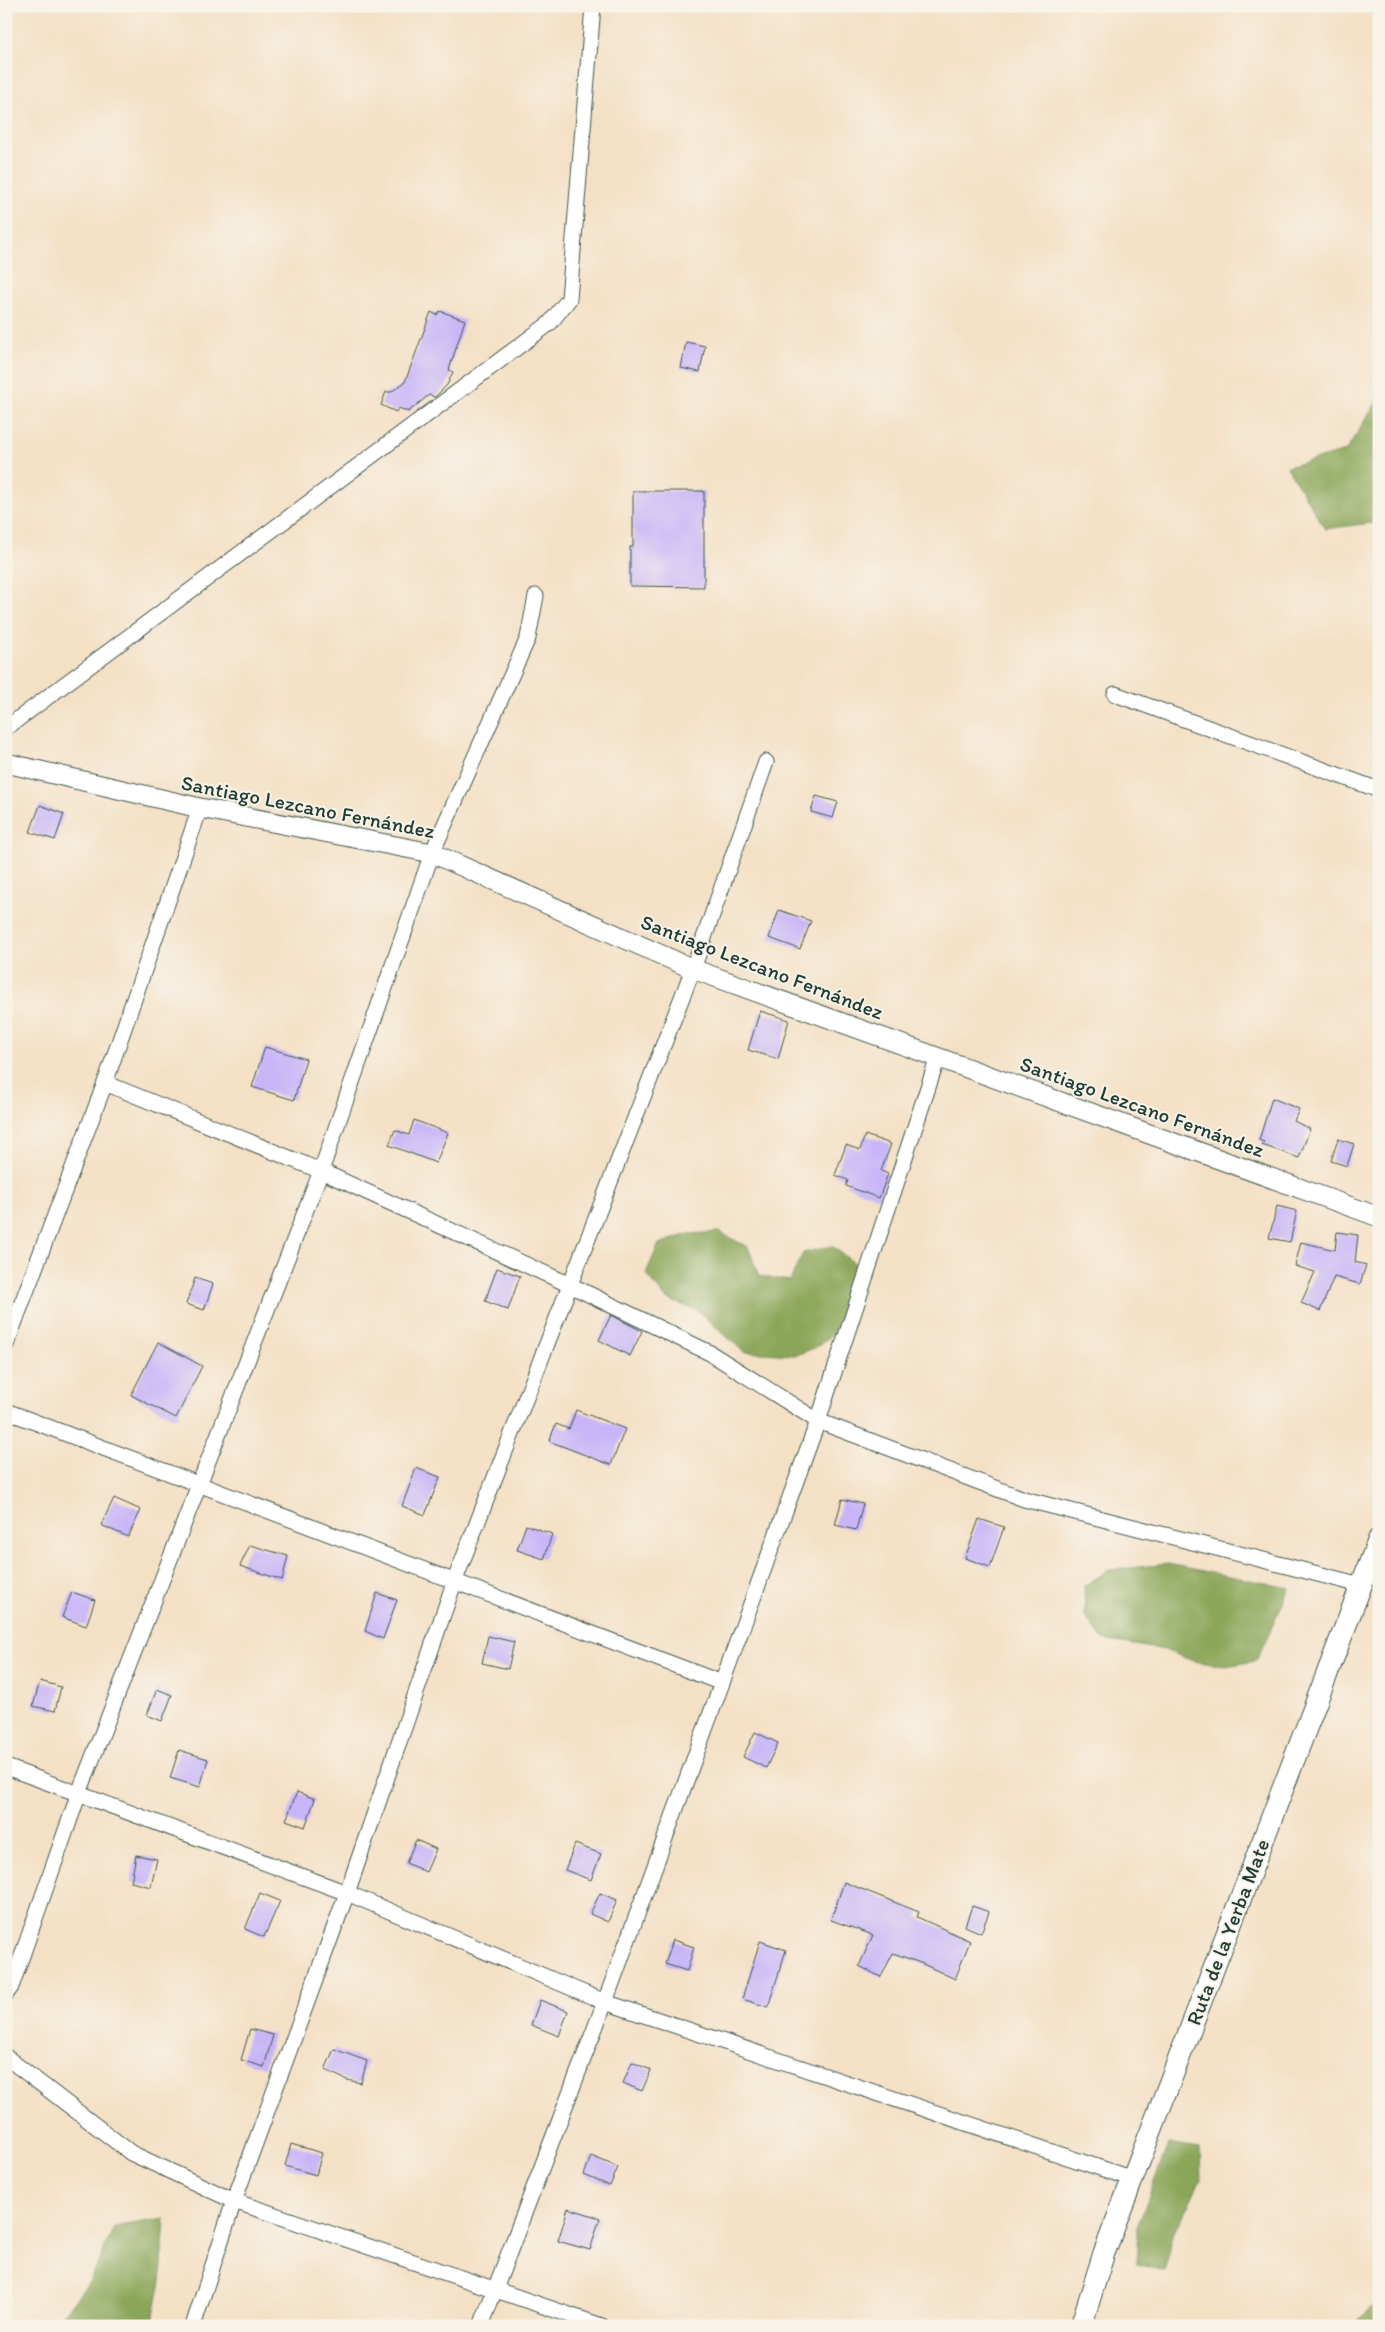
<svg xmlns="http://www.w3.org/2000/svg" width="1385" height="2332" viewBox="0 0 1385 2332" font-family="Itim,sans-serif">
	<rect width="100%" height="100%" fill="#f7f3e8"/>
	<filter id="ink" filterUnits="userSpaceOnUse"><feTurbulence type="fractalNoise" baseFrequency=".02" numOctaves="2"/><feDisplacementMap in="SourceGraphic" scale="10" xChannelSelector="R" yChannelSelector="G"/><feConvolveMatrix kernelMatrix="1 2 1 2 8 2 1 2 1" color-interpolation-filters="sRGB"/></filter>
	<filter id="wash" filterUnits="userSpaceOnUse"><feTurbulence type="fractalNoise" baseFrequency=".0096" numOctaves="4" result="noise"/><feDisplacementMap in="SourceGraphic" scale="20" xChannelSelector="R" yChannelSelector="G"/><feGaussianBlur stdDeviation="1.12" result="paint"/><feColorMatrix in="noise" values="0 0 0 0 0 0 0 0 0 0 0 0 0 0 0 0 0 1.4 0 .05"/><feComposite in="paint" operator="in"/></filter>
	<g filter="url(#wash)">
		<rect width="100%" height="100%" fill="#f4e0c5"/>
		<g fill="#8aa658" stroke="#547246">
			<path d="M 1379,398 L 1379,522 L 1325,529 L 1287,467 L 1346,451 Z"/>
			<path d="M 719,1232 L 748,1247 L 759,1276 L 790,1281 L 803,1253 L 832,1246 L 858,1266 L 839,1329 L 815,1348 L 795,1355 L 744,1352 L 697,1310 L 666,1299 L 646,1273 L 659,1244 L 688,1234 Z"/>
			<path d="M 1168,1564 L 1290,1588 L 1256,1661 L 1225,1666 L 1193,1661 L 1165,1650 L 1103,1640 L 1085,1616 L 1084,1586 L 1109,1570 Z"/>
			<path d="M 1168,2144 L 1200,2149 L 1201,2180 L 1170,2240 L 1166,2271 L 1137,2264 L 1137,2228 Z"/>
			<path d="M 165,2218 L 161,2281 L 152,2326 L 53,2326 L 90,2281 L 114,2227 Z"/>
			<path d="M 1379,2302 L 1379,2326 L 1351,2326 Z"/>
		</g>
		<g id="blocks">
			<g fill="#c7b5f8">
				<path d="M 440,311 L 465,320 L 449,370 L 453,372 L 447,385 L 435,397 L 429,395 L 408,412 L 399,408 L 396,412 L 381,405 L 386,392 L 391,392 L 405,382 L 431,312 L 437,315 Z"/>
				<path d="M 686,342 L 705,346 L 700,372 L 681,368 Z"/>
				<path d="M 633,491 L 704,491 L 704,587 L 630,586 L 630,547 L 633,547 Z"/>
				<path d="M 816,796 L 838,802 L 833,818 L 811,812 Z"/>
				<path d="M 40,805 L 64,814 L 55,840 L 30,832 Z"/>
				<path d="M 779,910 L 811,921 L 800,949 L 769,938 Z"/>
				<path d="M 760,1011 L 789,1020 L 778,1059 L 748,1050 Z"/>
				<path d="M 265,1047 L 306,1059 L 294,1100 L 252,1087 Z"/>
				<path d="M 1272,1098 L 1299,1109 L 1294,1121 L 1310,1129 L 1299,1158 L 1262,1145 L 1264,1142 L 1259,1140 Z"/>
				<path d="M 414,1120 L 448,1133 L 436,1163 L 389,1145 L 395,1130 L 409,1135 Z"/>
				<path d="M 865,1135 L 891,1144 L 881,1171 L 888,1174 L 879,1198 L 846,1186 L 848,1180 L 835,1175 L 846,1145 L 860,1150 Z"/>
				<path d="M 1338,1139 L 1354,1144 L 1347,1166 L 1331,1161 Z"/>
				<path d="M 1277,1206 L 1297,1211 L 1290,1242 L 1269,1238 Z"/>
				<path d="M 1337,1232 L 1358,1235 L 1355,1262 L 1366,1265 L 1360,1284 L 1334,1277 L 1320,1311 L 1301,1303 L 1315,1272 L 1295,1266 L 1301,1242 L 1335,1250 Z"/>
				<path d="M 497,1268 L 520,1276 L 508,1310 L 485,1301 Z"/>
				<path d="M 195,1278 L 213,1284 L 204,1310 L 186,1304 Z"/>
				<path d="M 611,1315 L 642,1331 L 630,1356 L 599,1340 Z"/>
				<path d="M 158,1342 L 202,1366 L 176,1418 L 131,1395 Z"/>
				<path d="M 576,1410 L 625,1429 L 611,1465 L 549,1441 L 556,1424 L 569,1429 Z"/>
				<path d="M 416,1468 L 440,1477 L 425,1515 L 402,1506 Z"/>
				<path d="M 114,1498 L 141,1510 L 128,1537 L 101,1525 Z"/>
				<path d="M 842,1499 L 863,1504 L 856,1530 L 835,1525 Z"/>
				<path d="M 979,1519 L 1004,1527 L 990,1567 L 965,1558 Z"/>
				<path d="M 526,1525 L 552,1534 L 544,1559 L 517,1550 Z"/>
				<path d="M 250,1545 L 288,1556 L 282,1580 L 240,1566 Z"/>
				<path d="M 72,1592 L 95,1600 L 86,1626 L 62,1617 Z"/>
				<path d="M 377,1593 L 397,1600 L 383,1639 L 365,1631 Z"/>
				<path d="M 488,1636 L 514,1642 L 508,1669 L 482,1663 Z"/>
				<path d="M 40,1681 L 61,1687 L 55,1711 L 33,1706 Z"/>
				<path d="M 157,1689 L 172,1695 L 162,1721 L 147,1715 Z"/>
				<path d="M 755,1732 L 778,1743 L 766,1768 L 743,1757 Z"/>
				<path d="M 179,1750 L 208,1759 L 200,1787 L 170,1778 Z"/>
				<path d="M 297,1792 L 315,1799 L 305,1827 L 286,1820 Z"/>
				<path d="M 416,1840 L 436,1849 L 426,1872 L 406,1863 Z"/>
				<path d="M 575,1844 L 601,1854 L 591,1880 L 565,1870 Z"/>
				<path d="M 136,1855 L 157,1859 L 151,1887 L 131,1882 Z"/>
				<path d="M 844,1882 L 919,1912 L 917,1917 L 970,1941 L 955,1979 L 923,1964 L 893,1953 L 881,1977 L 859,1966 L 873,1935 L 831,1920 Z"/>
				<path d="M 260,1893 L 280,1901 L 264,1937 L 245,1929 Z"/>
				<path d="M 600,1893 L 617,1900 L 608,1922 L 590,1914 Z"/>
				<path d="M 972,1906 L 989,1912 L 981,1933 L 965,1926 Z"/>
				<path d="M 673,1940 L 694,1947 L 687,1971 L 665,1964 Z"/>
				<path d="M 760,1941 L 786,1950 L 768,2007 L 742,1999 Z"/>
				<path d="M 540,2000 L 568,2011 L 559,2036 L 531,2025 Z"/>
				<path d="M 250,2029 L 273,2035 L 264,2067 L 241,2060 Z"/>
				<path d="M 334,2049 L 367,2061 L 361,2083 L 347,2080 L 325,2070 Z"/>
				<path d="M 632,2062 L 651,2070 L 642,2091 L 623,2083 Z"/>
				<path d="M 291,2144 L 322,2153 L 316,2175 L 285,2166 Z"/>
				<path d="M 591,2156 L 618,2167 L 610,2186 L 584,2175 Z"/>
				<path d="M 568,2208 L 600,2218 L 590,2250 L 558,2241 Z"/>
			</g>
		</g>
	</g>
	<g filter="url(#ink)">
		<use href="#blocks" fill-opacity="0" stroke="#3f554a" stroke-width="1"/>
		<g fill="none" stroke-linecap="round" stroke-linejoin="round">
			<defs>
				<g id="minor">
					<path d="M 1115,694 L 1379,790"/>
					<path d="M 6,728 L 550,323 L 569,299 L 593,6"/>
					<path d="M 105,1083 L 321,1171 L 570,1285 L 710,1353 L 818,1421 L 1024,1499 L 1361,1585"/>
					<path d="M 6,1345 L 105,1083 L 200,808"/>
					<path d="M 6,1411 L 722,1683"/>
					<path d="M 6,1767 L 347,1893 L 605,2002 L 1133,2179"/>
					<path d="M 6,1994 L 11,1987 L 79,1793 L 321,1171 L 432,853 L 528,638 L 536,596"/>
					<path d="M 6,2057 L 131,2153 L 234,2201 L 193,2326"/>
					<path d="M 481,2326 L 605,2002 L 818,1421 L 938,1057"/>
					<path d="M 602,2326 L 234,2201 L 347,1893 L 455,1580 L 693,969 L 766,762"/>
				</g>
				<path id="tertiary" d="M 6,763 L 200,808 L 432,853 L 693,969 L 1379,1217"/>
				<path id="secondary" d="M 1081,2326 L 1104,2253 L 1379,1539"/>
			</defs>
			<use href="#minor" stroke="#3f554a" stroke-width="17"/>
			<use href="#tertiary" stroke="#3f554a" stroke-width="21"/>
			<use href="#secondary" stroke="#3f554a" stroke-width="23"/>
			<use href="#minor" stroke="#fff" stroke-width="15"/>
			<use href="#tertiary" stroke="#fff" stroke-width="19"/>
			<use href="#secondary" stroke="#fff" stroke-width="21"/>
		</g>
	</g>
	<g text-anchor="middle" stroke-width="4" stroke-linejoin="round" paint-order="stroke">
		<g font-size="21" fill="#1f3d34" stroke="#f7f3e8">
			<text transform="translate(308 807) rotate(11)" y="7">Santiago Lezcano Fernández</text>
			<text transform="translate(762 967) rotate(21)" y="7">Santiago Lezcano Fernández</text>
			<text transform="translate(1142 1107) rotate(20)" y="7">Santiago Lezcano Fernández</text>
			<text transform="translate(1228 1932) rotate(-69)" y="7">Ruta de la Yerba Mate</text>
		</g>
	</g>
	<rect width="1385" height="2332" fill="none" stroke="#f7f3e8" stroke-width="25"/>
</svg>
